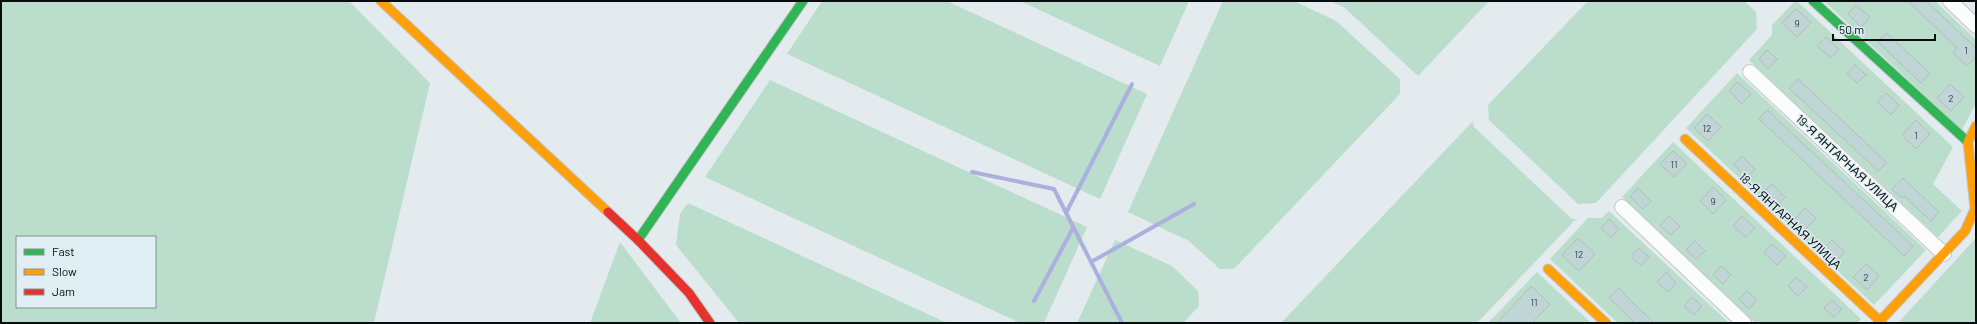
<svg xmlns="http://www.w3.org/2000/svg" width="1977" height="324" viewBox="0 0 1977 324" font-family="Barlow,sans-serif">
	<rect width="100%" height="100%" fill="#e3ebee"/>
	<g fill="#bdc" fill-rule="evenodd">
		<path d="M 1,1 L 349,1 L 430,83 L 374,323 L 1,323 ZM 17,237 L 155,237 L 155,307 L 17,307 Z"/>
		<path d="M 822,1 L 947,1 L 1147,94 L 1100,199 L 787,54 Z"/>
		<path d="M 1020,1 L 1189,1 L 1160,66 Z"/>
		<path d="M 1223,1 L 1294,1 L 1336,21 L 1400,79 L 1400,94 L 1234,269 L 1220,269 L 1189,241 L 1128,212 Z"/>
		<path d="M 1330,1 L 1489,1 L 1418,76 L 1345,8 Z"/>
		<path d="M 1588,1 L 1744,1 L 1756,12 L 1757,29 L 1596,203 L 1578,204 L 1489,120 L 1488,105 Z"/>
		<path d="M 1795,1 L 1797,1 L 1953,147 L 1933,184 L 1962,211 L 1938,237 L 1749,60 L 1772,35 L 1772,25 Z"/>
		<path d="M 1824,1 L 1935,1 L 1976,40 L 1976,103 L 1962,130 Z"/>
		<path d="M 1737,73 L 1926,250 L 1874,305 L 1686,128 Z"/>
		<path d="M 770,80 L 1087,227 L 1044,323 L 1020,323 L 705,177 Z"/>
		<path d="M 1473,121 L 1474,127 L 1572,219 L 1576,219 L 1477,323 L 1281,323 Z"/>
		<path d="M 1673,142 L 1861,319 L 1857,323 L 1755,323 L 1622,197 Z"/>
		<path d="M 688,203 L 947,323 L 739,323 L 676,245 L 680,214 Z"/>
		<path d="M 1609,211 L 1729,323 L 1618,323 L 1550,259 L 1588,218 L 1602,218 Z"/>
		<path d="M 1976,238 L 1976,323 L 1898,323 Z"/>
		<path d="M 1115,240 L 1172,266 L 1198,291 L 1199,306 L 1183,323 L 1077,323 Z"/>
		<path d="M 620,242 L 681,323 L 590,323 Z"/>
		<path d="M 1537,272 L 1591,323 L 1488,323 Z"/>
	</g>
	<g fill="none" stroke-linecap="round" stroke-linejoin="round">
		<g stroke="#abb0de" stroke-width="4">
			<path d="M 972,172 L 1054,189 L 1122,323"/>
			<path d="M 1066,213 L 1132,84"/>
			<path d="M 1091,262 L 1194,204"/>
			<path d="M 1034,301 L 1073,228"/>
		</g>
	</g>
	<g fill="#c0d6d6" stroke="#b5bcbc">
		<path d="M 1908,1 L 1926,1 L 1976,48 L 1976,57 L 1967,66 L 1953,53 L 1957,48 Z"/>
		<path d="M 1856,5 L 1870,17 L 1861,27 L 1848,14 Z"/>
		<path d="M 1796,9 L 1811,22 L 1797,37 L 1782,23 Z"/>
		<path d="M 1886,33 L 1930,73 L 1921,83 L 1878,42 Z"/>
		<path d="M 1826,37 L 1839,49 L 1831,58 L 1817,46 Z"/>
		<path d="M 1767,50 L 1777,59 L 1768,69 L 1759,59 Z"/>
		<path d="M 1855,65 L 1866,75 L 1857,83 L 1847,74 Z"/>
		<path d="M 1798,79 L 1887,163 L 1878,171 L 1789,88 Z"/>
		<path d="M 1737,82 L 1751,94 L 1742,104 L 1729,91 Z"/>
		<path d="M 1950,84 L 1964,97 L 1951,111 L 1937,98 Z"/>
		<path d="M 1886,93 L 1899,105 L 1891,115 L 1877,102 Z"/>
		<path d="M 1767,110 L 1913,246 L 1904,256 L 1759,119 Z"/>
		<path d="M 1707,114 L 1721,127 L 1708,141 L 1694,128 Z"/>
		<path d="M 1916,120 L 1930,134 L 1916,149 L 1902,135 Z"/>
		<path d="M 1673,151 L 1687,164 L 1674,177 L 1660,164 Z"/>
		<path d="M 1742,156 L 1755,169 L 1747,178 L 1734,165 Z"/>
		<path d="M 1903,178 L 1939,212 L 1931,221 L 1904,196 L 1902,198 L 1892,189 Z"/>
		<path d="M 1772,184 L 1785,197 L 1777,206 L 1763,193 Z"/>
		<path d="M 1713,187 L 1726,200 L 1713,214 L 1700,201 Z"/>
		<path d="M 1638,188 L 1651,201 L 1643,209 L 1630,197 Z"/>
		<path d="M 1805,208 L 1816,218 L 1804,231 L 1793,221 Z"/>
		<path d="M 1669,216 L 1680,226 L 1671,235 L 1660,225 Z"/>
		<path d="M 1742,216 L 1755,228 L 1746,237 L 1733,226 Z"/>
		<path d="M 1609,219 L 1619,229 L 1611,238 L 1601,228 Z"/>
		<path d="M 1578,238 L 1595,254 L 1579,271 L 1562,255 Z"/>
		<path d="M 1832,240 L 1845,252 L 1836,262 L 1823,249 Z"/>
		<path d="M 1695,241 L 1705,251 L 1696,259 L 1686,250 Z"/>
		<path d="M 1772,244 L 1786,256 L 1777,265 L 1764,253 Z"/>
		<path d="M 1639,248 L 1649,257 L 1641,266 L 1631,256 Z"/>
		<path d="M 1866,264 L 1879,276 L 1867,290 L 1853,277 Z"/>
		<path d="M 1721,266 L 1731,275 L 1723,284 L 1713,275 Z"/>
		<path d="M 1666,272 L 1676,283 L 1668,292 L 1657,282 Z"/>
		<path d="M 1796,277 L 1807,287 L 1798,296 L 1788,286 Z"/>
		<path d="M 1531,286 L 1550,304 L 1532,323 L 1497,323 Z"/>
		<path d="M 1619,288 L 1633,303 L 1654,323 L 1635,323 L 1609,298 Z"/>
		<path d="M 1747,291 L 1757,300 L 1749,309 L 1739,299 Z"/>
		<path d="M 1692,297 L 1702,306 L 1694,315 L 1684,306 Z"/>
		<path d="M 1832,300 L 1842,309 L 1834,317 L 1824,308 Z"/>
	</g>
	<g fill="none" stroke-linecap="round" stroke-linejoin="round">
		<defs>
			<g id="street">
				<path d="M 1950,1 L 1976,26"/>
				<path d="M 1750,72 L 1944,254"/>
				<path d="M 1622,207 L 1744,323"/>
			</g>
			<g id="fast">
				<path d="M 1813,1 L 1968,142"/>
				<path d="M 638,240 L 803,1"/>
			</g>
			<g id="slow">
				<path d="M 381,1 L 608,212"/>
				<path d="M 1685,139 L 1880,321"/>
				<path d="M 1548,269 L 1606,323"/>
				<path d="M 1878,323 L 1965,231 L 1975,209 L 1968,142 L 1976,126"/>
			</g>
			<path id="jam" d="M 608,212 L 638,240 L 689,293 L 710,323"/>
		</defs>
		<use href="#street" stroke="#c2c8ca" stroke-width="16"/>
		<use href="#fast" stroke="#c2c8ca" stroke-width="11"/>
		<use href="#slow" stroke="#c2c8ca" stroke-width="11"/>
		<use href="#jam" stroke="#c2c8ca" stroke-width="11"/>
		<use href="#street" stroke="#fbfcfc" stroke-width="14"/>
		<use href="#fast" stroke="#30b455" stroke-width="9"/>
		<use href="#slow" stroke="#ff9f0a" stroke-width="9"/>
		<use href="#jam" stroke="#e5322d" stroke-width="9"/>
	</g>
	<g text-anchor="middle" stroke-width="3" stroke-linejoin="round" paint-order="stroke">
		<g font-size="10" fill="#353e40">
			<text x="1797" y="27">9</text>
			<text x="1966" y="54">1</text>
			<text x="1951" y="102">2</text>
			<text x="1707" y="132">12</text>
			<text x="1916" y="139">1</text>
			<text x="1674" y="168">11</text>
			<text x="1713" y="205">9</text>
			<text x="1579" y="258">12</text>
			<text x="1866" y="281">2</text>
			<text x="1534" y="306">11</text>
		</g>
		<g font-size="12" fill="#070c0e" stroke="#deeef3">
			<text transform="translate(1847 163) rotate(43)" y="4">19-Я ЯНТАРНАЯ УЛИЦА</text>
			<text transform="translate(1790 221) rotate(43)" y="4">18-Я ЯНТАРНАЯ УЛИЦА</text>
		</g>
	</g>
	<rect width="1977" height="324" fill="none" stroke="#070c0e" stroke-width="4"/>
	<rect x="16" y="236" width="140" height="72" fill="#deeef3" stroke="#889497"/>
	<rect x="24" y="249" width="20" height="6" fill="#30b455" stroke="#889497"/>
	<text x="52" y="256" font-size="12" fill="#070c0e">Fast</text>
	<rect x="24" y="269" width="20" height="6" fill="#ff9f0a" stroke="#889497"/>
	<text x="52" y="276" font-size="12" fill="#070c0e">Slow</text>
	<rect x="24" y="289" width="20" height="6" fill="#e5322d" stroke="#889497"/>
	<text x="52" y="296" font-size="12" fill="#070c0e">Jam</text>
	<path d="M1833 34v6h102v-6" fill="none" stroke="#070c0e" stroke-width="2"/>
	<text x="1839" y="34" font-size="12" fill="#070c0e" stroke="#deeef3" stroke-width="3" paint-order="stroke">50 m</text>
</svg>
